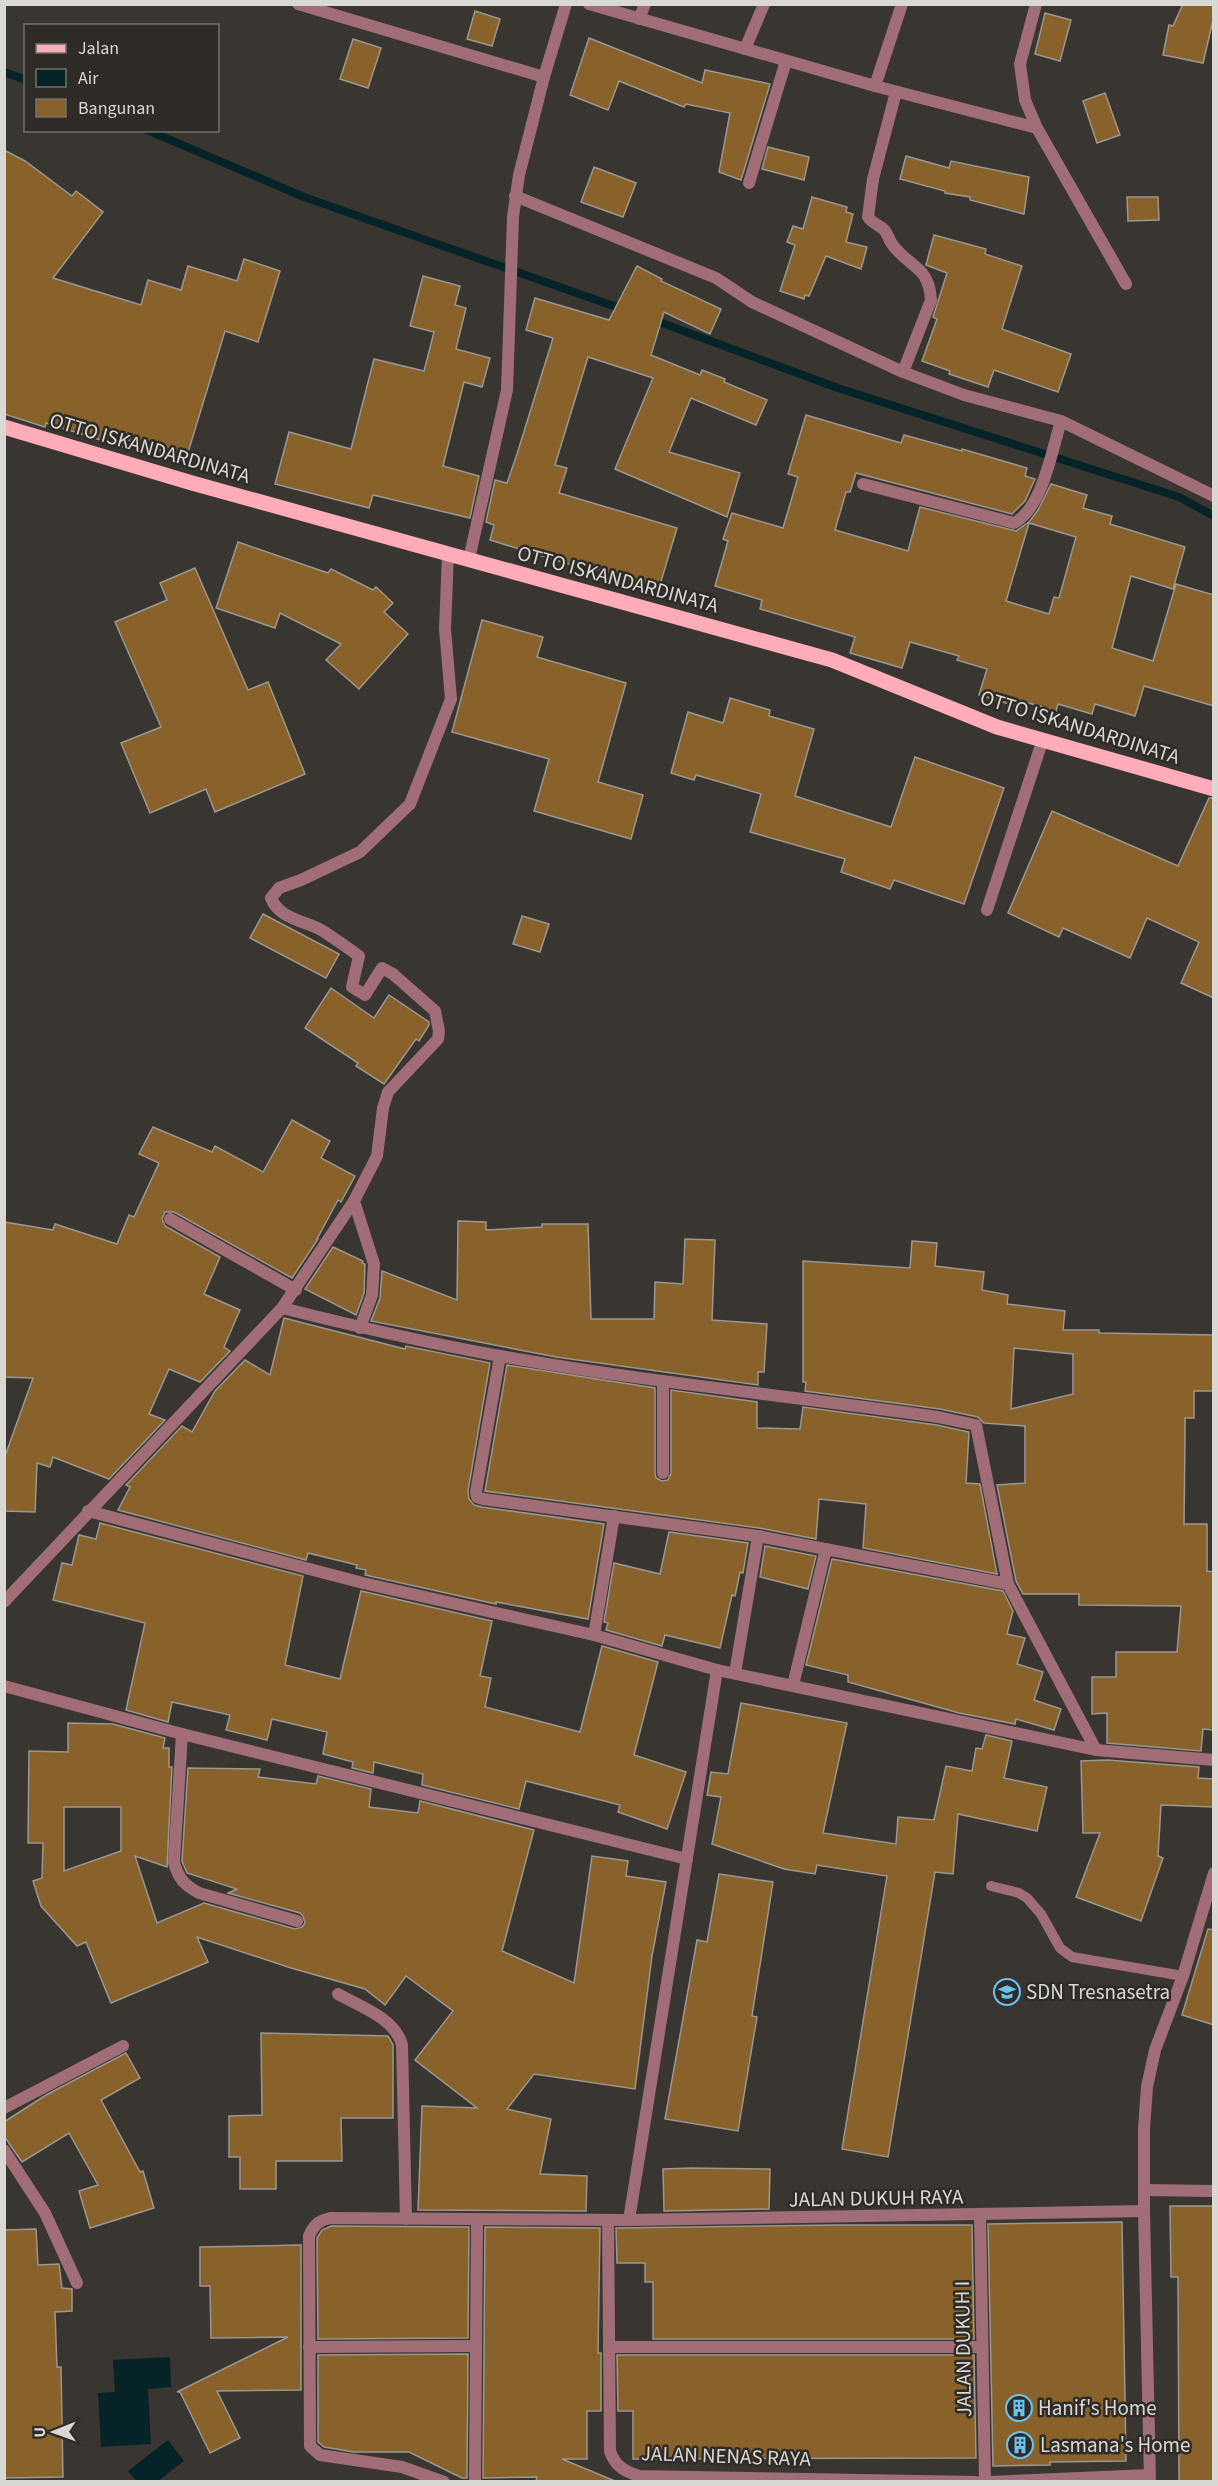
<svg xmlns="http://www.w3.org/2000/svg" width="1218" height="2486" viewBox="0 0 1218 2486" font-family="'Source Sans 3',sans-serif">
	<rect width="100%" height="100%" fill="#393530"/>
	<g fill="#062327">
		<path d="M 170,2357 L 171,2387 L 148,2389 L 151,2444 L 101,2447 L 98,2393 L 115,2392 L 113,2360 Z"/>
		<path d="M 168,2440 L 184,2461 L 158,2481 L 136,2481 L 128,2471 Z"/>
	</g>
	<g fill="none" stroke-linecap="round" stroke-linejoin="round">
		<g stroke="#062327" stroke-width="8">
			<path d="M 4,72 L 26,80"/>
			<path d="M 147,130 L 304,197 L 625,310"/>
			<path d="M 651,319 L 838,388 L 1179,497 L 1214,516"/>
		</g>
	</g>
	<g fill="#88612b" stroke="#9b9791" stroke-width="1.5" fill-rule="evenodd">
		<path d="M 1183,4 L 1214,4 L 1214,16 L 1203,63 L 1163,55 L 1169,25 L 1173,26 Z"/>
		<path d="M 475,11 L 500,19 L 492,46 L 467,39 Z"/>
		<path d="M 1045,13 L 1071,20 L 1060,61 L 1035,54 Z"/>
		<path d="M 589,38 L 702,83 L 705,70 L 770,84 L 741,180 L 719,172 L 730,113 L 686,104 L 684,107 L 619,81 L 608,110 L 570,95 Z"/>
		<path d="M 353,39 L 381,48 L 368,88 L 340,79 Z"/>
		<path d="M 1105,93 L 1120,135 L 1097,143 L 1083,101 Z"/>
		<path d="M 768,147 L 809,157 L 804,180 L 762,169 Z"/>
		<path d="M 4,150 L 25,161 L 72,196 L 76,191 L 103,212 L 53,278 L 141,305 L 148,280 L 181,290 L 188,266 L 237,281 L 244,259 L 280,271 L 258,342 L 225,331 L 186,459 L 126,439 L 123,447 L 46,423 L 45,427 L 4,414 Z"/>
		<path d="M 906,156 L 949,168 L 951,161 L 1029,177 L 1024,214 L 970,200 L 970,197 L 945,193 L 945,191 L 900,179 Z"/>
		<path d="M 594,167 L 636,183 L 623,217 L 581,202 Z"/>
		<path d="M 812,197 L 847,207 L 846,212 L 853,214 L 846,242 L 867,247 L 861,269 L 826,256 L 809,296 L 805,295 L 804,299 L 780,291 L 795,245 L 787,242 L 793,226 L 803,229 Z"/>
		<path d="M 1127,197 L 1158,197 L 1159,220 L 1128,221 Z"/>
		<path d="M 934,235 L 986,249 L 985,254 L 1022,266 L 1002,329 L 1071,354 L 1058,392 L 994,370 L 988,387 L 949,374 L 950,371 L 922,361 L 937,319 L 933,317 L 947,273 L 926,265 Z"/>
		<path d="M 637,266 L 662,279 L 661,281 L 721,309 L 710,334 L 664,312 L 651,355 L 700,375 L 702,370 L 725,379 L 724,382 L 767,400 L 756,425 L 691,398 L 669,452 L 740,473 L 727,517 L 615,469 L 653,378 L 588,357 L 555,465 L 567,468 L 559,493 L 677,528 L 659,588 L 573,562 L 572,565 L 490,540 L 494,525 L 486,522 L 495,480 L 507,483 L 517,454 L 553,338 L 526,330 L 535,298 L 609,320 Z"/>
		<path d="M 423,276 L 460,286 L 455,305 L 466,308 L 456,349 L 490,358 L 482,387 L 464,382 L 443,466 L 479,476 L 470,518 L 373,495 L 369,508 L 275,484 L 289,432 L 351,449 L 374,359 L 424,371 L 434,332 L 410,326 Z"/>
		<path d="M 806,415 L 901,443 L 904,435 L 962,451 L 962,449 L 1027,468 L 1025,476 L 1035,479 L 1025,501 L 1012,514 L 856,473 L 850,492 L 846,492 L 835,530 L 908,551 L 920,507 L 1016,531 L 1029,522 L 1038,510 L 1051,484 L 1087,495 L 1083,508 L 1112,516 L 1110,524 L 1185,547 L 1173,589 L 1131,576 L 1112,648 L 1153,661 L 1176,584 L 1214,595 L 1214,706 L 1144,686 L 1135,716 L 1095,704 L 1092,714 L 1058,704 L 1056,711 L 1022,701 L 1020,707 L 979,695 L 987,669 L 957,660 L 959,656 L 910,642 L 902,668 L 850,653 L 855,637 L 760,609 L 762,600 L 715,586 L 728,541 L 723,539 L 732,513 L 783,528 L 798,477 L 788,474 ZM 1029,523 L 1076,537 L 1059,598 L 1054,597 L 1049,614 L 1006,601 Z"/>
		<path d="M 238,542 L 328,573 L 331,569 L 373,590 L 376,587 L 393,603 L 384,612 L 408,634 L 359,689 L 326,660 L 341,644 L 280,613 L 275,628 L 216,608 Z"/>
		<path d="M 195,568 L 248,690 L 268,682 L 305,774 L 215,812 L 206,789 L 150,813 L 121,743 L 161,727 L 115,622 L 167,600 L 160,583 Z"/>
		<path d="M 482,620 L 543,637 L 537,657 L 626,683 L 598,782 L 643,795 L 631,839 L 534,811 L 549,759 L 452,732 Z"/>
		<path d="M 730,698 L 770,710 L 769,716 L 814,729 L 795,796 L 891,827 L 915,757 L 1004,788 L 964,904 L 894,880 L 890,889 L 841,872 L 845,859 L 750,832 L 761,794 L 696,775 L 694,780 L 671,773 L 688,712 L 723,723 Z"/>
		<path d="M 1209,798 L 1214,798 L 1214,998 L 1181,983 L 1199,942 L 1147,918 L 1130,958 L 1063,928 L 1059,937 L 1008,913 L 1052,811 L 1178,866 Z"/>
		<path d="M 263,914 L 339,954 L 326,978 L 250,938 Z"/>
		<path d="M 522,916 L 549,924 L 540,952 L 513,944 Z"/>
		<path d="M 331,988 L 374,1018 L 389,995 L 429,1022 L 429,1025 L 419,1041 L 416,1039 L 384,1084 L 356,1066 L 358,1063 L 305,1028 Z"/>
		<path d="M 292,1120 L 330,1141 L 321,1158 L 355,1176 L 341,1202 L 338,1200 L 317,1239 L 318,1239 L 292,1278 L 174,1212 L 165,1212 L 162,1219 L 165,1226 L 220,1257 L 204,1294 L 240,1310 L 224,1347 L 230,1351 L 200,1382 L 169,1369 L 149,1414 L 165,1420 L 109,1479 L 53,1457 L 50,1467 L 37,1463 L 35,1512 L 4,1511 L 4,1459 L 33,1378 L 4,1377 L 4,1222 L 53,1230 L 55,1224 L 117,1244 L 129,1215 L 134,1217 L 159,1163 L 139,1154 L 153,1127 L 212,1152 L 215,1146 L 263,1172 Z"/>
		<path d="M 458,1221 L 486,1222 L 486,1230 L 542,1227 L 542,1224 L 588,1224 L 591,1319 L 654,1319 L 655,1282 L 683,1284 L 685,1239 L 715,1240 L 712,1320 L 767,1324 L 764,1372 L 758,1372 L 758,1385 L 556,1357 L 371,1321 L 380,1298 L 382,1271 L 457,1300 Z"/>
		<path d="M 912,1241 L 937,1243 L 935,1266 L 984,1272 L 982,1290 L 1008,1295 L 1007,1304 L 1065,1311 L 1063,1330 L 1099,1330 L 1099,1333 L 1214,1335 L 1214,1391 L 1194,1391 L 1194,1418 L 1185,1418 L 1185,1439 L 1184,1524 L 1207,1524 L 1207,1571 L 1214,1572 L 1214,1730 L 1203,1729 L 1201,1751 L 1107,1743 L 1107,1713 L 1092,1714 L 1092,1677 L 1116,1677 L 1116,1652 L 1177,1652 L 1181,1606 L 1079,1605 L 1079,1594 L 1023,1594 L 1016,1581 L 997,1485 L 1025,1483 L 1025,1426 L 984,1423 L 978,1417 L 940,1409 L 805,1391 L 806,1382 L 803,1382 L 803,1261 L 910,1268 ZM 1014,1348 L 1073,1354 L 1073,1394 L 1011,1409 Z"/>
		<path d="M 333,1247 L 363,1261 L 362,1263 L 365,1264 L 364,1293 L 356,1315 L 305,1289 Z"/>
		<path d="M 284,1318 L 405,1349 L 406,1346 L 490,1363 L 468,1491 L 469,1499 L 474,1505 L 482,1507 L 604,1524 L 588,1619 L 496,1602 L 496,1604 L 365,1575 L 366,1570 L 356,1568 L 357,1565 L 308,1553 L 306,1560 L 118,1510 L 130,1487 L 126,1485 L 182,1426 L 192,1432 L 215,1391 L 245,1360 L 270,1375 Z"/>
		<path d="M 507,1365 L 655,1388 L 655,1473 L 656,1478 L 662,1481 L 668,1480 L 671,1473 L 671,1390 L 757,1402 L 757,1428 L 800,1429 L 803,1407 L 937,1425 L 969,1432 L 966,1483 L 980,1484 L 997,1574 L 863,1548 L 866,1504 L 819,1499 L 816,1539 L 759,1528 L 485,1491 Z"/>
		<path d="M 100,1523 L 303,1576 L 285,1665 L 340,1679 L 361,1591 L 492,1621 L 480,1676 L 491,1678 L 485,1707 L 580,1732 L 602,1646 L 658,1662 L 634,1755 L 686,1772 L 667,1829 L 618,1812 L 620,1805 L 526,1781 L 519,1809 L 422,1785 L 423,1774 L 374,1762 L 373,1773 L 352,1768 L 353,1762 L 323,1754 L 327,1732 L 272,1719 L 267,1740 L 226,1730 L 230,1715 L 172,1702 L 168,1722 L 126,1710 L 145,1623 L 53,1600 L 62,1563 L 72,1565 L 79,1535 L 96,1539 Z"/>
		<path d="M 669,1532 L 748,1543 L 743,1573 L 740,1572 L 735,1596 L 732,1595 L 720,1648 L 665,1635 L 662,1646 L 606,1630 L 608,1623 L 604,1622 L 614,1563 L 660,1574 Z"/>
		<path d="M 765,1546 L 816,1556 L 808,1589 L 760,1577 Z"/>
		<path d="M 832,1559 L 1003,1591 L 1013,1611 L 1007,1634 L 1025,1638 L 1017,1664 L 1043,1672 L 1034,1700 L 1061,1709 L 1054,1730 L 1016,1719 L 1015,1724 L 959,1713 L 848,1682 L 848,1675 L 806,1665 Z"/>
		<path d="M 741,1703 L 847,1723 L 823,1833 L 896,1844 L 898,1817 L 934,1820 L 946,1766 L 972,1771 L 976,1748 L 982,1749 L 986,1735 L 1012,1741 L 1004,1778 L 1047,1787 L 1037,1831 L 958,1814 L 953,1874 L 935,1872 L 888,2157 L 842,2149 L 887,1876 L 817,1865 L 815,1874 L 784,1869 L 712,1844 L 721,1797 L 707,1795 L 711,1772 L 728,1774 Z"/>
		<path d="M 68,1723 L 113,1724 L 165,1738 L 163,1748 L 169,1748 L 169,1767 L 172,1767 L 167,1867 L 135,1856 L 157,1923 L 204,1903 L 295,1929 L 302,1927 L 305,1923 L 303,1916 L 300,1913 L 228,1893 L 237,1889 L 187,1873 L 182,1861 L 188,1768 L 260,1769 L 258,1777 L 316,1784 L 318,1776 L 371,1789 L 369,1807 L 418,1813 L 420,1801 L 534,1830 L 502,1951 L 574,1983 L 592,1856 L 628,1861 L 626,1876 L 666,1882 L 652,1956 L 635,2089 L 534,2074 L 507,2109 L 551,2119 L 540,2174 L 587,2176 L 586,2211 L 418,2210 L 422,2106 L 477,2108 L 415,2060 L 453,2011 L 406,1976 L 385,2005 L 365,1989 L 291,1968 L 197,1937 L 208,1962 L 111,2003 L 86,1942 L 77,1946 L 41,1906 L 33,1881 L 42,1878 L 43,1843 L 28,1843 L 29,1751 L 68,1752 ZM 64,1807 L 121,1807 L 121,1851 L 64,1871 Z"/>
		<path d="M 1107,1760 L 1199,1767 L 1198,1778 L 1214,1779 L 1214,1807 L 1161,1805 L 1158,1856 L 1163,1858 L 1141,1921 L 1076,1897 L 1100,1833 L 1083,1833 L 1081,1761 Z"/>
		<path d="M 719,1874 L 773,1882 L 752,2016 L 757,2017 L 738,2131 L 665,2119 L 697,1940 L 707,1942 Z"/>
		<path d="M 1208,1929 L 1214,1930 L 1214,2025 L 1182,2015 Z"/>
		<path d="M 261,2033 L 388,2036 L 393,2045 L 393,2118 L 341,2118 L 342,2161 L 276,2161 L 276,2189 L 240,2189 L 240,2157 L 229,2157 L 229,2116 L 262,2115 Z"/>
		<path d="M 126,2053 L 140,2078 L 101,2100 L 140,2172 L 143,2171 L 154,2208 L 90,2228 L 79,2191 L 98,2185 L 69,2133 L 22,2162 L 4,2136 L 4,2122 L 46,2095 Z"/>
		<path d="M 691,2168 L 770,2169 L 769,2209 L 664,2211 L 663,2169 Z"/>
		<path d="M 1170,2206 L 1214,2206 L 1214,2481 L 1179,2481 L 1178,2277 L 1171,2277 Z"/>
		<path d="M 1122,2222 L 1126,2461 L 1050,2462 L 1050,2465 L 993,2466 L 988,2224 Z"/>
		<path d="M 835,2225 L 972,2225 L 974,2339 L 653,2339 L 653,2282 L 645,2282 L 645,2263 L 617,2263 L 616,2228 Z"/>
		<path d="M 331,2226 L 469,2227 L 468,2338 L 318,2339 L 317,2238 L 322,2230 Z"/>
		<path d="M 485,2227 L 600,2228 L 598,2353 L 601,2353 L 601,2411 L 587,2411 L 587,2459 L 562,2459 L 615,2481 L 536,2481 L 537,2477 L 483,2478 Z"/>
		<path d="M 36,2229 L 38,2265 L 59,2264 L 62,2288 L 72,2289 L 72,2311 L 55,2312 L 57,2367 L 61,2367 L 63,2477 L 4,2478 L 4,2230 Z"/>
		<path d="M 301,2245 L 301,2390 L 217,2391 L 240,2438 L 210,2453 L 180,2392 L 177,2392 L 288,2337 L 211,2338 L 210,2286 L 200,2286 L 200,2247 Z"/>
		<path d="M 468,2354 L 467,2478 L 462,2478 L 409,2452 L 354,2452 L 324,2447 L 318,2442 L 318,2355 Z"/>
		<path d="M 617,2355 L 974,2355 L 976,2458 L 633,2459 L 633,2411 L 618,2411 Z"/>
	</g>
	<g fill="none" stroke-linecap="round" stroke-linejoin="round">
		<path stroke="#a16e77" stroke-width="10" d="M 991,1886 L 1019,1893 L 1027,1898 L 1041,1914 L 1060,1948 L 1072,1957 L 1183,1976"/>
		<g stroke="#a16e77" stroke-width="12">
			<path d="M 298,4 L 544,77"/>
			<path d="M 589,4 L 875,86 L 1037,128"/>
			<path d="M 1036,4 L 1020,64 L 1025,100 L 1037,128 L 1126,284"/>
			<path d="M 639,19 L 645,4"/>
			<path d="M 745,49 L 764,4"/>
			<path d="M 875,86 L 902,4"/>
			<path d="M 896,92 L 873,179 L 868,217 C 872,223 877,224 882,228 C 888,232 888,239 892,244 C 909,268 929,265 931,300 L 903,372"/>
			<path d="M 749,183 L 786,61"/>
			<path d="M 515,196 L 716,278 L 752,302 L 903,372 L 964,395 L 1061,421 L 1214,496"/>
			<path d="M 863,484 L 1014,523 C 1042,509 1052,450 1061,421"/>
			<path d="M 469,559 L 507,390 L 513,217 L 519,175 L 544,77 L 566,4"/>
			<path d="M 987,910 L 1043,739"/>
			<path d="M 170,1219 L 296,1290"/>
			<path d="M 282,1308 L 354,1201"/>
			<path d="M 360,1328 L 372,1295 L 374,1264 L 354,1201 L 377,1156 L 383,1108 L 388,1092 L 438,1039 L 439,1031 L 435,1011 L 393,974 L 382,968 L 365,995 L 352,987 L 359,956 C 347,947 335,939 323,931 C 306,921 279,919 271,898 L 279,888 L 301,880 L 360,852 L 410,804 L 451,699 L 445,629 L 448,554"/>
			<path d="M 500,1356 L 476,1492 L 477,1497 L 483,1499 L 758,1536 L 1008,1584"/>
			<path d="M 663,1473 L 663,1381"/>
			<path d="M 88,1511 L 363,1583 L 594,1635 L 717,1670 L 1096,1750 L 1214,1760"/>
			<path d="M 4,1602 L 282,1308 C 354,1326 427,1343 500,1356 C 645,1382 792,1396 938,1417 L 976,1425 L 1008,1584 L 1096,1750"/>
			<path d="M 594,1635 L 614,1516"/>
			<path d="M 735,1673 L 758,1536"/>
			<path d="M 793,1685 L 826,1549"/>
			<path d="M 4,1686 L 182,1734 L 687,1859"/>
			<path d="M 182,1734 L 174,1862 C 178,1878 184,1885 199,1893 L 297,1921"/>
			<path d="M 338,1994 C 361,2007 395,2018 402,2045 L 406,2219"/>
			<path d="M 4,2108 L 123,2046"/>
			<path d="M 4,2150 L 45,2213 L 77,2283"/>
			<path d="M 1144,2190 L 1214,2191"/>
			<path d="M 980,2216 L 985,2482"/>
			<path d="M 608,2220 L 610,2451 C 615,2466 624,2471 639,2476 L 976,2482"/>
			<path d="M 629,2220 L 717,1670"/>
			<path d="M 309,2347 L 476,2346"/>
			<path d="M 609,2347 L 982,2347"/>
			<path d="M 444,2482 L 402,2467 L 320,2455 L 310,2446 L 309,2236 C 314,2225 318,2221 330,2218 L 629,2220 L 1144,2211"/>
			<path d="M 475,2482 L 477,2219"/>
			<path d="M 989,2482 L 1149,2475"/>
			<path d="M 1150,2482 L 1144,2211 L 1144,2129 L 1147,2087 L 1155,2050 L 1183,1976 L 1214,1873"/>
		</g>
		<path stroke="#feabba" stroke-width="15" d="M 4,427 L 192,483 L 832,660 L 997,727 L 1214,789"/>
	</g>
	<defs>
		<symbol id="school-ring" viewBox="-11 -11 22 22"><circle r="9.5" fill="#2f2b26" stroke="#6ac3f1" stroke-width="1.5"/><path d="M0-5L7-2L0 1L-7-2ZM-4 1L0 2.5L4 1V4Q0 6-4 4Z" fill="#6ac3f1"/></symbol>
		<symbol id="building-ring" viewBox="-11 -11 22 22"><circle r="9.5" fill="#2f2b26" stroke="#6ac3f1" stroke-width="1.5"/><path d="M-4-6H4V6H1V3H-1V6H-4ZM-2.5-4.3h1.7v1.8h-1.7ZM.8-4.3h1.7v1.8H.8ZM-2.5-1h1.7V.8h-1.7ZM.8-1h1.7V.8H.8Z" fill="#6ac3f1"/></symbol>
	</defs>
	<g fill-rule="evenodd">
		<use href="#school-ring" x="992" y="1977" width="30" height="30"/>
		<use href="#building-ring" x="1004" y="2393" width="30" height="30"/>
		<use href="#building-ring" x="1005" y="2430" width="30" height="30"/>
	</g>
	<g text-anchor="middle" stroke-width="5" stroke-linejoin="round" paint-order="stroke">
		<g font-size="21" fill="#dad8d5" stroke="#2f2b26">
			<text transform="translate(150 448) rotate(16)" y="7">OTTO ISKANDARDINATA</text>
			<text transform="translate(618 579) rotate(15)" y="7">OTTO ISKANDARDINATA</text>
			<text transform="translate(1080 727) rotate(17)" y="7">OTTO ISKANDARDINATA</text>
			<text transform="translate(876 2198) rotate(-1)" y="7">JALAN DUKUH RAYA</text>
			<text transform="translate(963 2349) rotate(-91)" y="7">JALAN DUKUH I</text>
			<text transform="translate(726 2456) rotate(2)" y="7">JALAN NENAS RAYA</text>
		</g>
		<g font-size="21" fill="#dad8d5" stroke="#2f2b26" text-anchor="start">
			<text x="1026" y="1999">SDN Tresnasetra</text>
			<text x="1038" y="2415">Hanif's Home</text>
			<text x="1040" y="2452">Lasmana's Home</text>
		</g>
	</g>
	<rect width="1218" height="2486" fill="none" stroke="#dad8d5" stroke-width="12"/>
	<rect x="24" y="24" width="195" height="108" fill="#2f2b26" stroke="#73706c" stroke-width="1.5"/>
	<rect x="36" y="44" width="30" height="9" fill="#feabba" stroke="#73706c" stroke-width="1.5"/>
	<text x="78" y="54" font-size="18" fill="#dad8d5">Jalan</text>
	<rect x="36" y="69" width="30" height="18" fill="#062327" stroke="#73706c" stroke-width="1.5"/>
	<text x="78" y="84" font-size="18" fill="#dad8d5">Air</text>
	<rect x="36" y="99" width="30" height="18" fill="#88612b" stroke="#73706c" stroke-width="1.5"/>
	<text x="78" y="114" font-size="18" fill="#dad8d5">Bangunan</text>
	<g transform="translate(54 2432) rotate(269)" stroke="#2f2b26" stroke-width="4.5" paint-order="stroke">
	<path d="M0-4.5L10 22L0 15L-10 22Z" fill="#dad8d5"/>
	<text y="-9" font-size="16" font-weight="bold" text-anchor="middle" fill="#dad8d5">U</text>
	</g>
</svg>
